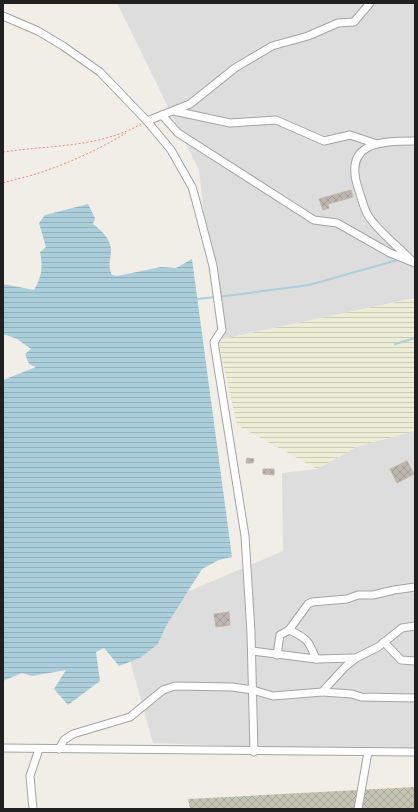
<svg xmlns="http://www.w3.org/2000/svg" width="418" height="812" viewBox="0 0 418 812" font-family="'Public Sans',sans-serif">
	<defs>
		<pattern id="construction-cross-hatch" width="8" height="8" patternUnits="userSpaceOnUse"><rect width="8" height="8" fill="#c4c4b3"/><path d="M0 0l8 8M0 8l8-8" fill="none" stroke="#a8a89a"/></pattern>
		<pattern id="farmland-rules" width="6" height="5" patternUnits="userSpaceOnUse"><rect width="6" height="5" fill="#ebeed4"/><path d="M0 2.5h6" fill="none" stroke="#c9ccb6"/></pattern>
		<pattern id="water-rules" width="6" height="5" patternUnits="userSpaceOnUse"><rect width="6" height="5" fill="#aacfdb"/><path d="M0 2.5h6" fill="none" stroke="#92b1bc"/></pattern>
		<pattern id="building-cross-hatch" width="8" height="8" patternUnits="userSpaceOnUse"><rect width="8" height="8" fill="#bdb6b0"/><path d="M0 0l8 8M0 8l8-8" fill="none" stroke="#a29c97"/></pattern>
	</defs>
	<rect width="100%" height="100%" fill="#f0eee7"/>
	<g fill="#dedddd">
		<path d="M 117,3 L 415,3 L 415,298 L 218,340 L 199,170 Z"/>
		<path d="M 415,431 L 415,753 L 153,743 L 119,621 L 283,551 L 282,473 L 317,469 L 358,446 Z"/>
	</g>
	<path fill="url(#construction-cross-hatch)" d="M 415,787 L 415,809 L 190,809 L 188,799 Z"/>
	<path fill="url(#farmland-rules)" d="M 415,298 L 415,431 L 358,446 L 317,469 L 237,425 L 218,340 Z"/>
	<path fill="url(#water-rules)" d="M 88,204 L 95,218 L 93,224 C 101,230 111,239 111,250 C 111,260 107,264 112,275 L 117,276 L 161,267 L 176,268 L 192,259 L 232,557 L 219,560 L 202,569 L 166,626 L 158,644 L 140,658 L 119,666 L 104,648 L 96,652 L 100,681 L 68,705 L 54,689 L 66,670 L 32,676 L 22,673 L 3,681 L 3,380 L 36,367 L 29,364 L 25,354 L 31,349 L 17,339 L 3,334 L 3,284 L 34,290 C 42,276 43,267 40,252 L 46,247 L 39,223 L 45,215 Z"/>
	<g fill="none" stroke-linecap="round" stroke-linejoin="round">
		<g stroke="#aacfdb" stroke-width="2">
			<path d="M 219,297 L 309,285 L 401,259"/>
			<path d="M 198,299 L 215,297"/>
			<path d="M 395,344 L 415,338"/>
		</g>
	</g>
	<g fill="url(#building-cross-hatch)" stroke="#c1b5aa">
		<path d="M 351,190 L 353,197 L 328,204 L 329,208 L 323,210 L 319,199 Z"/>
		<path d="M 247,458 L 254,459 L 253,463 L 246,463 Z"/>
		<path d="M 407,461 L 414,474 L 397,483 L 390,469 Z"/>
		<path d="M 263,469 L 274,469 L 274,475 L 263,474 Z"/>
		<path d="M 229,612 L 230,625 L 216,627 L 214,614 Z"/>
	</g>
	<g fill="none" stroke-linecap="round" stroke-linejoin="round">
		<defs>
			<g id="street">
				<path d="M 3,16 L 38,31 L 63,46 L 100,72 L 147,121 L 171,150 L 192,187 L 196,201 L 213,266 L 222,330 L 214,342 L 245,536 L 251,633 L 254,752"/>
				<path d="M 174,111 L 230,123 L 276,120 L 324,141 L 350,135 L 377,144"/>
				<path d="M 162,115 L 178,133 L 314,220 L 337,223 L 390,253 L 415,263"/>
				<path d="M 147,121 L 190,104 L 235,68 L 272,46 L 308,36 L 338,23 L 354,22 L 370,3"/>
				<path d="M 412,261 C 399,247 380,233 369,217 C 364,210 362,199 359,191 C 342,143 378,141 415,141"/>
				<path d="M 289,630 C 307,638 309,641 316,659"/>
				<path d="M 384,642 L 401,660 L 415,661"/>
				<path d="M 252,651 L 316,659 L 356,658"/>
				<path d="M 277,655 L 280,635 L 289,630 L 308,604 L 312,602 L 347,599 L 358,595 L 373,595 L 394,590 L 415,587"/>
				<path d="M 322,692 L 352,694 L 361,697 L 415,698"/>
				<path d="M 3,748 L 415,752"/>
				<path d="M 59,749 L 64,740 L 73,734 L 130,717 L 163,690 L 175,686 L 232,687 L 253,690 L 273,696 L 322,692 L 345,667 L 356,658 L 378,647 L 402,628 L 415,626"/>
				<path d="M 33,809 L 30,776 L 39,749"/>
				<path d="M 358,809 L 368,752"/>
			</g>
		</defs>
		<use href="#street" stroke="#a4a4a4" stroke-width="9"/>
		<g stroke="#f38776" stroke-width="1" stroke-dasharray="2 2" stroke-linecap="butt">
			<path d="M 3,152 C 49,145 99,148 141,124"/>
			<path d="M 3,183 C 15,179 27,177 39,173 C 69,163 98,150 126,133"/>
		</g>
		<use href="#street" stroke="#fff" stroke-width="7"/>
	</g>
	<rect width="418" height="812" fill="none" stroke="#202020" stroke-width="8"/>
</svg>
